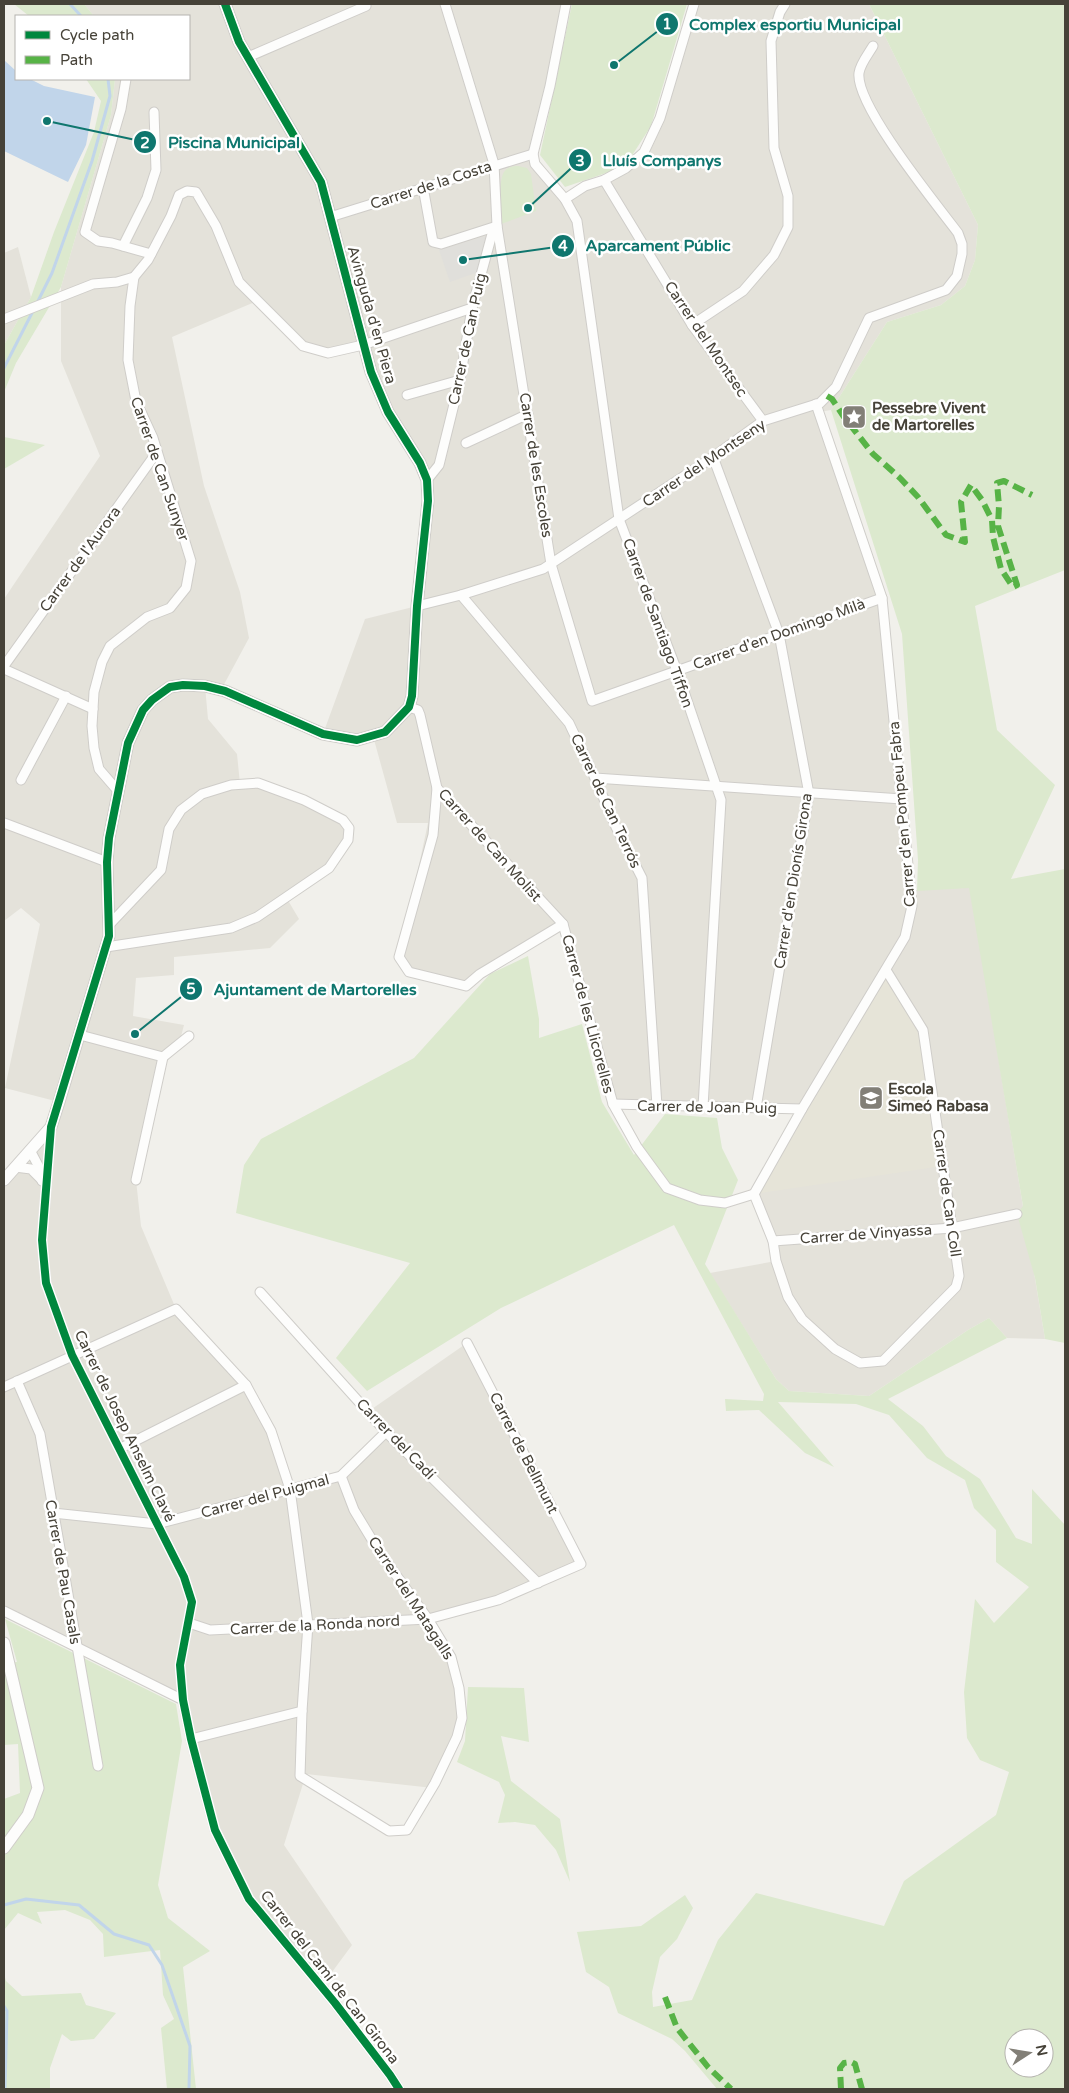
<svg xmlns="http://www.w3.org/2000/svg" width="1069" height="2093" viewBox="0 0 1069 2093" font-family="'Varela Round',sans-serif">
	<rect width="100%" height="100%" fill="#f1f0eb"/>
	<g fill="#e4e2da">
		<path d="M 84,4 L 565,4 L 533,154 L 565,199 L 604,180 L 644,152 L 660,118 L 694,4 L 869,4 L 978,225 L 975,260 L 965,286 L 941,305 L 887,322 L 831,410 L 819,412 L 882,598 L 911,891 L 969,881 L 1045,1339 L 1007,1338 L 989,1318 L 968,1330 L 869,1396 L 789,1391 L 776,1379 L 710,1273 L 776,1261 L 754,1194 L 802,1109 L 613,1104 L 563,924 L 463,987 L 400,967 L 406,925 L 428,823 L 397,823 L 373,736 L 323,734 L 365,619 L 417,606 L 427,480 L 388,412 L 363,345 L 328,353 L 303,346 L 257,301 L 172,337 L 204,486 L 240,592 L 249,638 L 221,690 L 205,686 L 208,719 L 237,754 L 240,784 L 258,783 L 304,800 L 349,828 L 339,855 L 286,897 L 299,919 L 270,948 L 174,957 L 174,975 L 136,978 L 133,1016 L 184,1025 L 179,1044 L 163,1057 L 136,1180 L 141,1226 L 176,1309 L 246,1386 L 271,1431 L 290,1488 L 341,1476 L 386,1432 L 369,1411 L 467,1343 L 581,1564 L 498,1600 L 428,1619 L 451,1657 L 462,1718 L 433,1788 L 306,1774 L 284,1845 L 352,1945 L 321,1987 L 249,1899 L 215,1830 L 183,1700 L 4,1611 L 4,1181 L 51,1127 L 59,1102 L 5,1088 L 40,924 L 21,908 L 4,921 L 4,599 L 100,456 L 61,361 L 61,287 L 111,115 L 115,79 L 189,79 L 189,16 L 94,16 Z"/>
		<path d="M 18,247 L 31,297 L 4,345 L 4,253 Z"/>
	</g>
	<path fill="#e6e4d8" d="M 886,970 L 923,1030 L 943,1166 L 754,1194 Z"/>
	<g fill="#dce9ce" fill-rule="evenodd">
		<path d="M 14,4 L 84,4 L 94,16 L 29,16 Z"/>
		<path d="M 572,4 L 687,4 L 651,126 L 631,157 L 612,171 L 565,187 L 540,155 Z"/>
		<path d="M 869,4 L 1065,4 L 1065,570 L 975,606 L 997,730 L 1055,785 L 1011,879 L 1065,869 L 1065,1343 L 1045,1339 L 1035,1278 L 1017,1214 L 1023,1206 L 969,888 L 917,891 L 918,860 L 902,634 L 831,410 L 887,322 L 941,305 L 965,286 L 975,260 L 978,225 Z"/>
		<path d="M 86,79 L 115,79 L 111,115 L 61,287 L 16,363 L 4,392 L 4,345 L 31,297 L 54,232 L 94,132 L 101,101 Z"/>
		<path d="M 518,166 L 527,168 L 531,174 L 536,211 L 501,224 C 501,212 498,181 504,172 C 507,167 513,166 518,166 Z"/>
		<path d="M 4,437 L 45,445 L 4,469 Z"/>
		<path d="M 528,956 L 539,1019 L 539,1038 L 582,1024 L 602,1102 L 634,1155 L 665,1114 L 717,1118 L 722,1148 L 738,1180 L 705,1264 L 776,1379 L 789,1391 L 869,1396 L 968,1330 L 989,1318 L 1007,1338 L 888,1399 L 923,1426 L 946,1456 L 980,1479 L 1016,1538 L 1032,1544 L 1032,1489 L 1065,1525 L 1065,2089 L 717,2089 L 685,2051 L 672,2039 L 618,2013 L 609,1987 L 586,1972 L 577,1932 L 641,1926 L 685,1895 L 693,1908 L 677,1939 L 660,1957 L 652,1992 L 653,2007 L 692,2000 L 718,1940 L 756,1893 L 884,1926 L 904,1881 L 996,1815 L 1009,1772 L 980,1760 L 967,1738 L 964,1692 L 975,1599 L 994,1623 L 1029,1587 L 996,1562 L 996,1530 L 974,1508 L 965,1480 L 927,1458 L 889,1415 L 856,1404 L 778,1402 L 834,1467 L 805,1453 L 759,1410 L 726,1411 L 725,1399 L 763,1401 L 764,1394 L 674,1225 L 501,1308 L 367,1391 L 336,1358 L 410,1263 L 236,1213 L 244,1165 L 261,1139 L 414,1058 L 490,974 ZM 1014,2038 L 1044,2038 L 1044,2068 L 1014,2068 Z"/>
		<path d="M 5,1619 L 176,1704 L 182,1741 L 158,1885 L 168,1918 L 210,1951 L 183,1967 L 196,2089 L 167,2089 L 161,2028 L 174,2019 L 163,1995 L 160,1950 L 104,1957 L 103,1934 L 90,1920 L 65,1910 L 37,1912 L 42,1924 L 18,1913 L 4,1930 L 4,1799 L 20,1793 L 18,1744 L 4,1745 L 4,1663 L 17,1662 Z"/>
		<path d="M 468,1687 L 524,1688 L 529,1742 L 501,1736 L 511,1781 L 560,1819 L 570,1882 L 556,1850 L 535,1825 L 515,1822 L 498,1823 L 505,1795 L 499,1782 L 457,1762 L 465,1741 Z"/>
		<path d="M 4,1974 L 6,1981 L 22,1996 L 81,1993 L 86,2005 L 116,2013 L 94,2039 L 71,2041 L 62,2034 L 50,2068 L 50,2089 L 4,2089 Z"/>
	</g>
	<path fill="#e0dfdb" d="M 492,234 L 481,271 L 450,282 L 439,250 Z"/>
	<path fill="#c1d5ea" d="M 4,60 L 16,71 L 16,79 L 30,79 L 44,86 L 95,97 L 86,145 L 68,182 L 4,151 Z"/>
	<g fill="none" stroke-linecap="round" stroke-linejoin="round">
		<g stroke="#c1d5ea" stroke-width="3">
			<path d="M 70,4 L 81,16"/>
			<path d="M 37,303 L 52,273 L 92,161 L 110,96 L 108,79"/>
			<path d="M 4,368 L 34,309"/>
			<path d="M 4,1905 L 26,1899 L 79,1905 L 114,1934 L 149,1945 L 162,1965 L 190,2046 L 189,2089"/>
			<path d="M 4,2006 L 7,2011 L 5,2089"/>
		</g>
		<defs>
			<g id="minor">
				<path d="M 566,4 L 550,86 L 533,154 L 535,164 L 565,199 L 577,221 L 619,519 L 677,671 L 721,800 L 703,1107"/>
				<path d="M 248,57 L 366,6 L 365,4"/>
				<path d="M 126,79 L 121,109 L 85,232 L 98,241 L 112,243 L 151,254"/>
				<path d="M 604,180 L 692,325 L 763,421"/>
				<path d="M 423,187 L 433,242 L 441,244 L 497,226 L 551,564 L 592,701 L 882,598"/>
				<path d="M 565,199 L 585,186 L 604,180 L 626,168 L 644,152 L 660,118 L 694,4"/>
				<path d="M 330,217 L 533,154"/>
				<path d="M 123,246 L 147,198 L 156,170 L 154,112"/>
				<path d="M 4,319 L 93,284 L 117,282 L 134,277 L 148,260 L 171,216 L 179,195 L 187,191 L 196,192 L 216,226 L 239,282 L 303,346 L 328,353 L 363,345 L 472,308"/>
				<path d="M 692,325 L 743,291 L 774,255 L 788,227 L 788,196 L 774,148 L 771,41 L 780,12 L 785,4"/>
				<path d="M 407,395 L 460,380"/>
				<path d="M 466,443 L 528,414"/>
				<path d="M 713,457 L 779,634 L 809,794 L 756,1108"/>
				<path d="M 427,480 L 439,465 L 460,380 L 472,308 L 492,234 L 497,226 L 494,164 L 445,4"/>
				<path d="M 461,595 L 569,723 L 595,778 L 616,827 L 642,878 L 657,1106"/>
				<path d="M 417,606 L 461,595 L 543,569 L 713,457 L 763,421 L 820,403 L 836,387 L 869,318 L 946,290 L 957,276 L 962,254 L 962,244 L 958,233 C 937,205 855,105 859,73 C 860,64 869,53 873,46"/>
				<path d="M 4,666 L 157,452"/>
				<path d="M 4,669 L 93,709"/>
				<path d="M 409,707 L 418,710 L 420,715 L 437,788 L 563,924 L 613,1104 L 637,1147 L 667,1188 L 700,1200 L 725,1203 L 754,1194"/>
				<path d="M 595,778 L 902,799"/>
				<path d="M 21,780 L 66,696"/>
				<path d="M 437,788 L 433,835 L 399,957 L 409,972 L 466,986 L 480,974 L 563,924"/>
				<path d="M 118,791 L 99,769 L 94,748 L 92,726 L 94,692 L 102,662 L 110,646 L 147,617 L 170,608 L 186,588 L 191,561 L 153,438 L 136,401 L 128,360 L 130,306 L 134,277"/>
				<path d="M 4,823 L 107,862"/>
				<path d="M 106,947 L 231,928 L 257,917 L 329,868 L 348,840 L 349,828 L 343,820 L 304,800 L 258,783 L 231,785 L 202,794 L 181,810 L 169,829 L 161,870 L 109,925"/>
				<path d="M 80,1035 L 163,1057"/>
				<path d="M 613,1104 L 802,1109"/>
				<path d="M 51,1127 L 42,1240 L 46,1283 L 72,1355 L 184,1577 L 192,1602 L 180,1665 L 183,1700 L 191,1739 L 215,1830 L 249,1899 L 335,2003 L 390,2075 L 399,2089"/>
				<path d="M 30,1150 L 41,1171 L 42,1181"/>
				<path d="M 15,1167 L 31,1169 L 42,1180"/>
				<path d="M 136,1180 L 163,1057 L 189,1036"/>
				<path d="M 754,1194 L 802,1109 L 905,937 L 912,906 L 882,598 L 816,404"/>
				<path d="M 754,1194 L 773,1241 L 776,1261 L 788,1297 L 802,1319 L 835,1349 L 860,1363 L 883,1361 L 956,1287 L 959,1276 L 923,1030 L 886,970"/>
				<path d="M 773,1241 L 952,1228 L 1017,1214"/>
				<path d="M 260,1292 L 386,1432 L 538,1583"/>
				<path d="M 17,1381 L 40,1434 L 98,1766"/>
				<path d="M 4,1387 L 176,1309 L 246,1385 L 271,1431 L 290,1489 L 308,1624 L 302,1711 L 300,1776 L 389,1831 L 407,1830 L 435,1783 L 457,1737 L 462,1718 L 459,1688 L 451,1657 L 428,1619 L 380,1553 L 354,1510 L 341,1476"/>
				<path d="M 119,1449 L 246,1385"/>
				<path d="M 53,1513 L 157,1524 L 341,1476 L 386,1432"/>
				<path d="M 4,1611 L 183,1700"/>
				<path d="M 189,1623 L 210,1630 L 428,1619 L 498,1600 L 581,1564 L 467,1343"/>
				<path d="M 191,1739 L 302,1711"/>
			</g>
			<g id="tertiary">
				<path d="M 4,1180 L 51,1127 L 59,1102 L 109,936 L 107,862 L 109,838 L 128,743 L 143,710 L 152,700 L 170,687 L 183,685 L 205,686 L 225,691 L 323,734 L 357,740 L 385,732 L 409,707 L 412,696 L 417,606 L 428,501 L 427,480 L 420,463 L 388,412 L 371,372 L 321,182 L 239,42 L 225,4"/>
				<path d="M 4,1643 L 38,1788 L 28,1815 L 4,1848"/>
			</g>
		</defs>
		<use href="#minor" stroke="#cfcdc9" stroke-width="11"/>
		<use href="#tertiary" stroke="#cfcdc9" stroke-width="13"/>
		<use href="#minor" stroke="#fdfdfc" stroke-width="9"/>
		<use href="#tertiary" stroke="#fdfdfc" stroke-width="11"/>
		<g stroke="#57b346" stroke-width="6" stroke-dasharray="12 6" stroke-linecap="butt">
			<path d="M 827,396 L 832,399 L 844,417 L 873,454 L 900,478 L 918,497 L 946,535 L 965,542 L 961,502 L 971,485 L 982,500 L 992,520 L 993,537 L 1001,569 L 1013,587 L 1017,585 L 998,526 L 999,506 L 997,483 L 1004,481 L 1032,495"/>
			<path d="M 665,1997 L 677,2028 L 708,2067 L 731,2089"/>
			<path d="M 841,2089 L 840,2068 L 844,2063 L 851,2062 L 855,2064 L 862,2089"/>
		</g>
		<defs>
			<path id="cycleway" d="M 225,4 L 239,42 L 321,182 L 371,372 L 388,412 L 420,463 L 427,480 L 428,501 L 417,606 L 412,696 L 409,707 L 385,732 L 357,740 L 323,734 L 225,691 L 205,686 L 183,685 L 170,687 L 152,700 L 143,710 L 128,743 L 109,838 L 107,862 L 109,936 L 51,1127 L 42,1240 L 46,1283 L 72,1355 L 184,1577 L 192,1602 L 180,1665 L 183,1700 L 191,1739 L 215,1830 L 249,1899 L 335,2003 L 390,2075 L 399,2089"/>
		</defs>
		<use href="#cycleway" stroke="#fff" stroke-width="11"/>
		<use href="#cycleway" stroke="#00873e" stroke-width="8"/>
	</g>
	<defs>
		<symbol id="sight-square" viewBox="-11 -11 22 22"><rect x="-9" y="-9" width="18" height="18" rx="4" fill="#827f77" stroke="#fff"/><path d="M0-6L1.8-2.2L6-1.7L2.9 1.2L3.7 5.4L0 3.3L-3.7 5.4L-2.9 1.2L-6-1.7L-1.8-2.2Z" fill="#fff"/></symbol>
		<symbol id="school-square" viewBox="-11 -11 22 22"><rect x="-9" y="-9" width="18" height="18" rx="4" fill="#827f77" stroke="#fff"/><path d="M0-5L7-2L0 1L-7-2ZM-4 1L0 2.5L4 1V4Q0 6-4 4Z" fill="#fff"/></symbol>
	</defs>
	<g fill-rule="evenodd">
		<use href="#sight-square" x="840" y="403" width="28" height="28"/>
		<use href="#school-square" x="857" y="1084" width="28" height="28"/>
	</g>
	<g text-anchor="middle" stroke-width="5" stroke-linejoin="round" paint-order="stroke">
		<g font-size="15" fill="#464238" stroke="#fff">
			<text transform="translate(431 185) rotate(-18)" y="5">Carrer de la Costa</text>
			<text transform="translate(372 315) rotate(74)" y="5">Avinguda d'en Piera</text>
			<text transform="translate(467 339) rotate(-78)" y="5">Carrer de Can Puig</text>
			<text transform="translate(706 339) rotate(56)" y="5">Carrer del Montsec</text>
			<text transform="translate(704 463) rotate(-34)" y="5">Carrer del Montseny</text>
			<text transform="translate(536 465) rotate(81)" y="5">Carrer de les Escoles</text>
			<text transform="translate(160 469) rotate(71)" y="5">Carrer de Can Sunyer</text>
			<text transform="translate(80 559) rotate(-54)" y="5">Carrer de l'Aurora</text>
			<text transform="translate(658 623) rotate(70)" y="5">Carrer de Santiago Tiffon</text>
			<text transform="translate(779 634) rotate(-20)" y="5">Carrer d'en Domingo Milà</text>
			<text transform="translate(606 801) rotate(65)" y="5">Carrer de Can Terrós</text>
			<text transform="translate(902 814) rotate(-95)" y="5">Carrer d'en Pompeu Fabra</text>
			<text transform="translate(490 845) rotate(48)" y="5">Carrer de Can Molist</text>
			<text transform="translate(793 881) rotate(-81)" y="5">Carrer d'en Dionís Girona</text>
			<text transform="translate(588 1014) rotate(75)" y="5">Carrer de les Llicorelles</text>
			<text transform="translate(707 1107) rotate(1)" y="5">Carrer de Joan Puig</text>
			<text transform="translate(947 1193) rotate(82)" y="5">Carrer de Can Coll</text>
			<text transform="translate(866 1234) rotate(-4)" y="5">Carrer de Vinyassa</text>
			<text transform="translate(125 1426) rotate(64)" y="5">Carrer de Josep Anselm Clavé</text>
			<text transform="translate(396 1439) rotate(46)" y="5">Carrer del Cadí</text>
			<text transform="translate(524 1453) rotate(63)" y="5">Carrer de Bellmunt</text>
			<text transform="translate(265 1496) rotate(-15)" y="5">Carrer del Puigmal</text>
			<text transform="translate(63 1572) rotate(80)" y="5">Carrer de Pau Casals</text>
			<text transform="translate(411 1598) rotate(57)" y="5">Carrer del Matagalls</text>
			<text transform="translate(315 1625) rotate(-3)" y="5">Carrer de la Ronda nord</text>
			<text transform="translate(330 1977) rotate(52)" y="5">Carrer del Camí de Can Girona</text>
		</g>
		<g font-size="15" font-weight="bold" fill="#464238" stroke="#fff" text-anchor="start">
			<text x="872" y="413">Pessebre Vivent<tspan x="872" dy="17">de Martorelles</tspan></text>
			<text x="888" y="1094">Escola<tspan x="888" dy="17">Simeó Rabasa</tspan></text>
		</g>
	</g>
	<path fill="none" stroke="#0f766e" stroke-width="2" d="M614 65L667 24M47 121L145 142M528 208L580 160M463 260L563 246M135 1034L191 989"/>
	<g fill="#0f766e" stroke="#fff" stroke-width="2">
		<circle cx="614" cy="65" r="5"/>
		<circle cx="47" cy="121" r="5"/>
		<circle cx="528" cy="208" r="5"/>
		<circle cx="463" cy="260" r="5"/>
		<circle cx="135" cy="1034" r="5"/>
		<circle cx="667" cy="24" r="12"/>
		<circle cx="145" cy="142" r="12"/>
		<circle cx="580" cy="160" r="12"/>
		<circle cx="563" cy="246" r="12"/>
		<circle cx="191" cy="989" r="12"/>
	</g>
	<g font-size="15" text-anchor="middle" font-weight="bold" fill="#fff">
		<text x="667" y="29">1</text>
		<text x="145" y="148">2</text>
		<text x="580" y="166">3</text>
		<text x="563" y="251">4</text>
		<text x="191" y="994">5</text>
	</g>
	<g font-size="16" text-anchor="middle" font-weight="bold" fill="#0f766e" stroke="#fff" stroke-width="5" stroke-linejoin="round" paint-order="stroke">
		<text x="795" y="30">Complex esportiu Municipal</text>
		<text x="234" y="148">Piscina Municipal</text>
		<text x="662" y="166">Lluís Companys</text>
		<text x="658" y="251">Aparcament Públic</text>
		<text x="315" y="995">Ajuntament de Martorelles</text>
	</g>
	<rect width="1069" height="2093" fill="none" stroke="#464238" stroke-width="10"/>
	<rect x="15" y="15" width="175" height="65" fill="#ffffff" stroke="#b5b3af"/>
	<rect x="25" y="31" width="25" height="8" fill="#00873e" stroke="#b5b3af"/>
	<text x="60" y="40" font-size="15" fill="#464238">Cycle path</text>
	<rect x="25" y="56" width="25" height="8" fill="#57b346" stroke="#b5b3af"/>
	<text x="60" y="65" font-size="15" fill="#464238">Path</text>
	<g transform="translate(1029 2053) rotate(78)"><circle r="24" fill="#ffffff" stroke="#b5b3af"/>
	<path d="M0-4L9 19L0 12L-9 19Z" fill="#827f77"/>
	<text y="-8" font-size="14" font-weight="bold" text-anchor="middle" fill="#464238">N</text>
	</g>
</svg>
